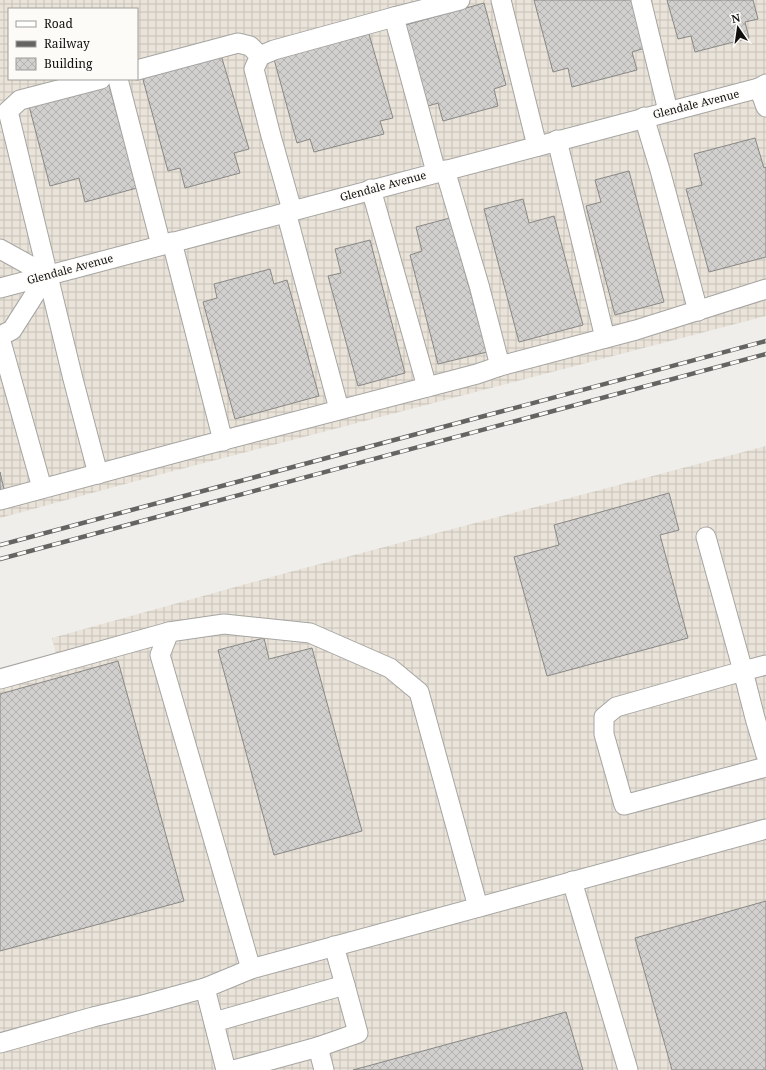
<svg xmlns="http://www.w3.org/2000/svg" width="766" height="1070" viewBox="0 0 766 1070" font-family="'Noto Serif',serif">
	<defs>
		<pattern id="industrial-grid" width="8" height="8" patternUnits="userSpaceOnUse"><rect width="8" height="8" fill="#e9e3d9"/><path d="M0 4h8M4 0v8" fill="none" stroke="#c7c2b9"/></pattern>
		<pattern id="building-cross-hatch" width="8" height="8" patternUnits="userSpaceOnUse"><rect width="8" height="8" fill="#d2d0ce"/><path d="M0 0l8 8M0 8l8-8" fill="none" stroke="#b3b1b0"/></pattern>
	</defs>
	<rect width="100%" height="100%" fill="#efeeeb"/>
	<g fill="url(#industrial-grid)" fill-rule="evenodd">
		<path d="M 0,0 L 766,0 L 766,316 L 162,474 L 0,518 ZM 9,9 L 137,9 L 137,79 L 9,79 Z"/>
		<path d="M 766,446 L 766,1070 L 0,1070 L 0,670 L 56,654 L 52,638 L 286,573 Z"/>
	</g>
	<g fill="url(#building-cross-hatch)" stroke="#898885">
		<path d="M 534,0 L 632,0 L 645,48 L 632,52 L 637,70 L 572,87 L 568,68 L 553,72 Z"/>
		<path d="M 667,0 L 753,0 L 758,19 L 745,22 L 749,38 L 695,52 L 691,36 L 678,39 Z"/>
		<path d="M 484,3 L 506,85 L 494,89 L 498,106 L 443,121 L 438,103 L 425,107 L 402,26 Z"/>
		<path d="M 369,34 L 393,118 L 380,121 L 384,134 L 314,152 L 310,139 L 297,143 L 274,59 Z"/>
		<path d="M 221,55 L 249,149 L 234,153 L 240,173 L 185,188 L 180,168 L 168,171 L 142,76 Z"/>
		<path d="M 109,85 L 137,188 L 85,202 L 79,178 L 50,186 L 29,106 Z"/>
		<path d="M 755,138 L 764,168 L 766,167 L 766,257 L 709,272 L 686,189 L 702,185 L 694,154 Z"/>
		<path d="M 629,171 L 664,302 L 615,315 L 586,206 L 601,202 L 595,180 Z"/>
		<path d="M 523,199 L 529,223 L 554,216 L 583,325 L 519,342 L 484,209 Z"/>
		<path d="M 450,218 L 487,352 L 438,364 L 410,255 L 422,251 L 416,227 Z"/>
		<path d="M 370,240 L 405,373 L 358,386 L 328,276 L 341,273 L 335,249 Z"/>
		<path d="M 270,269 L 274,284 L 287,280 L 319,396 L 235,419 L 203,302 L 217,298 L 214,284 Z"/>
		<path d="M 0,472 L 6,498 L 0,499 Z"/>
		<path d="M 669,493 L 679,530 L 660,535 L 688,638 L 547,676 L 514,557 L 559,545 L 554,525 Z"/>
		<path d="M 264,638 L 269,659 L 312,648 L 362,831 L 274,855 L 218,650 Z"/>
		<path d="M 118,661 L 184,901 L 0,951 L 0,694 Z"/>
		<path d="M 766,901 L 766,1070 L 672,1070 L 635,938 Z"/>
		<path d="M 566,1012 L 583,1070 L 353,1070 Z"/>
	</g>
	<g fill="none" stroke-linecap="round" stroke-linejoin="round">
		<defs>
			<g id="minor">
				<path d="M 501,0 L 537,146"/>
				<path d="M 641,0 L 668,111"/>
				<path d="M 137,70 L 238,43 L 250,46 L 260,56"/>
				<path d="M 118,79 L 161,245"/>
				<path d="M 759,88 L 766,107"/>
				<path d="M 644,117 L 660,170 L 698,311"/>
				<path d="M 557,140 L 605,338"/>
				<path d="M 445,170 L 479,285 L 500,366"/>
				<path d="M 436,172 L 394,17 L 460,0"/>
				<path d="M 371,189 L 427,387"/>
				<path d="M 292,210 L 271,136 L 254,69 L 260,56 L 274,50 L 394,17"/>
				<path d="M 286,212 L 339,409"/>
				<path d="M 172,242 L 223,441"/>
				<path d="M 0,249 L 47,275"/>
				<path d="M 0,288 L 759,88 L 766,84"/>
				<path d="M 0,336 L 12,330 L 47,275"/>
				<path d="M 0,338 L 42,488"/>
				<path d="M 98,474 L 73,379 L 8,111 L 20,100 L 101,79"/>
				<path d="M 0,500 C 159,457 317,415 477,374 L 500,366 L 636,330 L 766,289"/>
				<path d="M 706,537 L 743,671 L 616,707 L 604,717 L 604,734 L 624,805 L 766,767"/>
				<path d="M 766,665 L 743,671 L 755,718 L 766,755"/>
				<path d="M 0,679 L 169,632"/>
				<path d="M 572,881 L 628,1070"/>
				<path d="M 251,969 L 160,655 L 169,632 L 224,624 L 310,633 L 390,668 L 419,692 L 478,907"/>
				<path d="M 214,1022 L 345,985 L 334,946"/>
				<path d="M 0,1043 L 93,1017 L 143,1005 L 205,988"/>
				<path d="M 318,1047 L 324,1070"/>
				<path d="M 226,1070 L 205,988 L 251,969 L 766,829"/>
				<path d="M 234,1070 L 318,1047 L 358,1033 L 345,985"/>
			</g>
		</defs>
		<use href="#minor" stroke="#a6a5a2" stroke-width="21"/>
		<use href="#minor" stroke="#fff" stroke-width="19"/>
		<defs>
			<g id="rail">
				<path d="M 0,545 L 766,341"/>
				<path d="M 0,559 L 766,354"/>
			</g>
		</defs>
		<use href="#rail" stroke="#656463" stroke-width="4.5"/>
		<use href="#rail" stroke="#fdfbf8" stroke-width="3" stroke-dasharray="9" stroke-linecap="butt"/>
	</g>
	<g text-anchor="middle" stroke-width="3" stroke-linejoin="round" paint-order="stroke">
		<g font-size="11" fill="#100f0e" stroke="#fdfbf8">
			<text transform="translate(696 104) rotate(-14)" y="4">Glendale Avenue</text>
			<text transform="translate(383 186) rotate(-15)" y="4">Glendale Avenue</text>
			<text transform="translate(70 269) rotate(-15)" y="4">Glendale Avenue</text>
		</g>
	</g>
	<rect x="8" y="8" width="130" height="72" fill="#fdfbf8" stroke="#9e9d9a"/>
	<rect x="16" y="21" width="20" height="6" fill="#ffffff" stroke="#9e9d9a"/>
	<text x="44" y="28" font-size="12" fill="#100f0e">Road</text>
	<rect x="16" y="41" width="20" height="6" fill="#656463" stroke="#9e9d9a"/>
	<text x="44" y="48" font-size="12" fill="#100f0e">Railway</text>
	<rect x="16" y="58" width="20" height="12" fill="url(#building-cross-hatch)" stroke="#9e9d9a"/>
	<text x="44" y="68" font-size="12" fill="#100f0e">Building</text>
	<g transform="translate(738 28) rotate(347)" stroke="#fdfbf8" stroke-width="3" paint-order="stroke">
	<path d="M0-3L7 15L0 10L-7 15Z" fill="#100f0e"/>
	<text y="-6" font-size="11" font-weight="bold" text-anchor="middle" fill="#100f0e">N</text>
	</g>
</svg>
